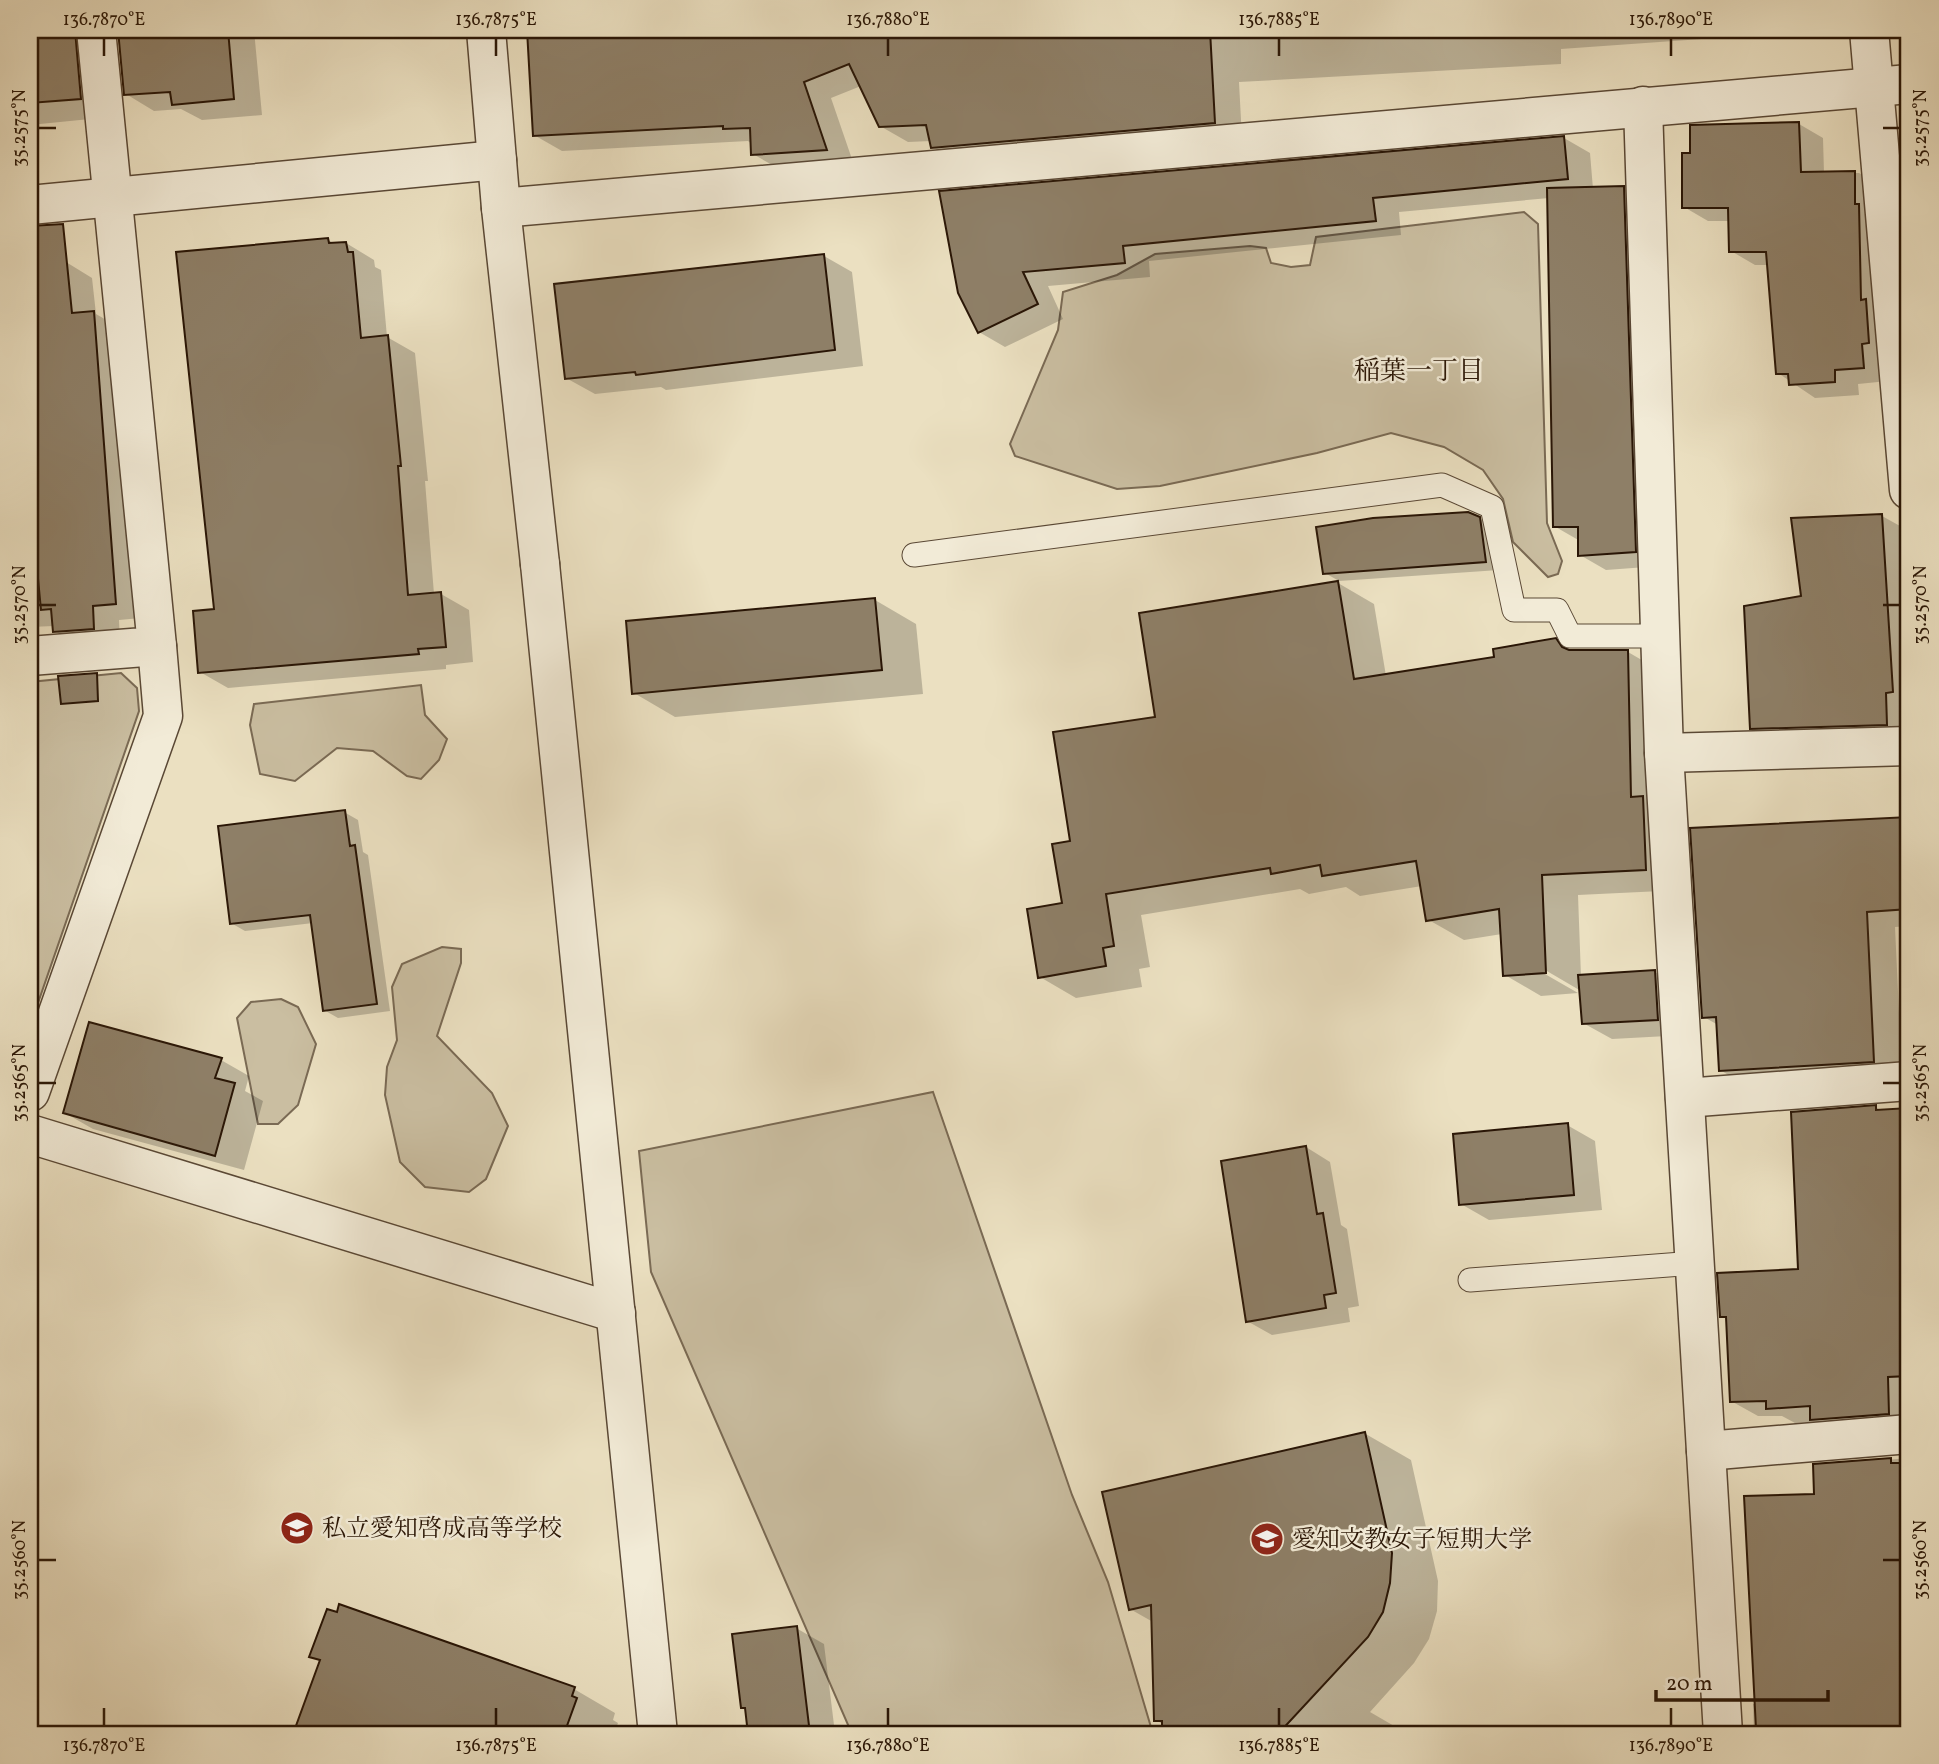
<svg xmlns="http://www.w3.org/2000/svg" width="1939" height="1764" viewBox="0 0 1939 1764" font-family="Vollkorn,'Noto Serif JP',serif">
	<rect width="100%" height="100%" fill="#ebe0c1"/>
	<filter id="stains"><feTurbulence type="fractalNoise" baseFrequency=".00286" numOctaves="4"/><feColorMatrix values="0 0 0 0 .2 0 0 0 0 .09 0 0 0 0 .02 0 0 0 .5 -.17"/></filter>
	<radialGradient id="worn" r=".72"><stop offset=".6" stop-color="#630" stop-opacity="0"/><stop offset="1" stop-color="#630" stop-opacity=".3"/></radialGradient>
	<g fill="#cabea1" stroke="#7a6a54" stroke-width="2">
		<path d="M 1524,212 L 1538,224 L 1547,523 L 1562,561 L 1558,574 L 1548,577 L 1513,542 L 1503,499 L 1483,470 L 1444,447 L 1391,433 L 1317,453 L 1160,486 L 1117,489 L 1015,456 L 1010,444 L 1058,330 L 1063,292 L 1117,275 L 1155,254 L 1250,246 L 1266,248 L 1271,263 L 1291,267 L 1310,265 L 1316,237 Z"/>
		<path d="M 121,673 L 137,688 L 139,711 L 30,1026 L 30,682 Z"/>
		<path d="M 421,685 L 425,715 L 447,739 L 439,760 L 421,779 L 407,776 L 373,751 L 337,748 L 295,781 L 260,774 L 250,725 L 254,704 Z"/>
		<path d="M 442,947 L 461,949 L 461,963 L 437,1036 L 492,1093 L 508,1126 L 486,1179 L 469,1192 L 425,1187 L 400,1162 L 385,1095 L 387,1067 L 397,1040 L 392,987 L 402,964 Z"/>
		<path d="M 281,999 L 298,1007 L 316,1044 L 298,1105 L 278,1124 L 258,1124 L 237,1018 L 251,1002 Z"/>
		<path d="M 933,1092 L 1072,1495 L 1108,1582 L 1153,1734 L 852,1734 L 651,1272 L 639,1151 Z"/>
	</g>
	<g fill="#0003">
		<path d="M 30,30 L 94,30 L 90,119 L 30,125 Z"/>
		<path d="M 120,30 L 254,30 L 262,115 L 202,120 L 181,109 L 154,111 L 126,94 Z"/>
		<path d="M 528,30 L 957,30 L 957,36 L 1023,30 L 1772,30 L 1772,34 L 1561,49 L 1561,64 L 1239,82 L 1242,139 L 961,163 L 932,147 L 931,141 L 908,142 L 880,126 L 861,86 L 831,98 L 854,165 L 781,170 L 753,154 L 752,144 L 748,141 L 562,151 L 534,135 Z"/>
		<path d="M 1905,30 L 1909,30 L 1909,62 L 1907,61 Z"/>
		<path d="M 1799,124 L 1823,138 L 1824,173 L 1859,173 L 1883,186 L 1888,381 L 1858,384 L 1859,395 L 1815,398 L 1778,373 L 1769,265 L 1755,265 L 1731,251 L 1730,221 L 1708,221 L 1684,207 L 1692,155 Z"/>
		<path d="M 1564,138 L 1590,153 L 1593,189 L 1623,188 L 1649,203 L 1660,566 L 1606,570 L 1580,555 L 1580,541 L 1554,526 L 1549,198 L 1399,212 L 1401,235 L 1149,261 L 1150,277 L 1048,286 L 1063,319 L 1005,347 L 979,332 L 941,193 Z"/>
		<path d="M 1905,172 L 1909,172 L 1909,220 Z"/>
		<path d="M 328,240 L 335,244 L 346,243 L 374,260 L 375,267 L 381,270 L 387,337 L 415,353 L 428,481 L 425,481 L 434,594 L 441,594 L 469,610 L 473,662 L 446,665 L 446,669 L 228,688 L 200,672 Z"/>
		<path d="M 824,256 L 852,272 L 863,366 L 666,390 L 661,387 L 595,394 L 566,378 Z"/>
		<path d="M 66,262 L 92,278 L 96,314 L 120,328 L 141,618 L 119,620 L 120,643 L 81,646 L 55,631 L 54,626 L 30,627 L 30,266 Z"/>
		<path d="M 1882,516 L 1909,531 L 1909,740 L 1779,743 L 1751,728 L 1803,597 Z"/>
		<path d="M 1479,518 L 1493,527 L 1499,570 L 1339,581 L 1325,573 Z"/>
		<path d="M 1338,583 L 1374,604 L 1386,676 L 1496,658 L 1555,640 L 1575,652 L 1628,652 L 1664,673 L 1682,890 L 1578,895 L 1581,977 L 1655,972 L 1683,989 L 1686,1035 L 1612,1039 L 1583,1023 L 1581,991 L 1540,967 L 1538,970 L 1578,993 L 1541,996 L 1505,975 L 1502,934 L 1464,940 L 1427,919 L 1422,886 L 1360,896 L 1346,887 L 1309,894 L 1300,889 L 1141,915 L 1150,967 L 1139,969 L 1142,987 L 1076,998 L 1040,977 L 1064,905 L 1072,843 L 1157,718 Z"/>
		<path d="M 875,600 L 916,624 L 923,694 L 675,717 L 634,693 Z"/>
		<path d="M 344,812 L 358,820 L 363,852 L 368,855 L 390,1011 L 338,1018 L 324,1010 L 313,923 L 245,931 L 231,923 Z"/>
		<path d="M 1909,819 L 1909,926 L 1895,927 L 1902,1077 L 1749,1087 L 1720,1070 L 1718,1025 L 1704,1017 L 1692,830 Z"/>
		<path d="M 221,1060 L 249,1076 L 245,1091 L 263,1101 L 244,1170 L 93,1129 L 65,1113 Z"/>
		<path d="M 1875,1107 L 1882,1111 L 1909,1110 L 1909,1429 L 1839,1435 L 1816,1422 L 1795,1423 L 1782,1416 L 1758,1416 L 1731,1401 L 1728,1319 L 1722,1316 L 1800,1271 Z"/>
		<path d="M 1567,1125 L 1595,1141 L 1602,1210 L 1489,1220 L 1461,1204 Z"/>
		<path d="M 1306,1147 L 1330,1162 L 1341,1225 L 1347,1229 L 1359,1306 L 1348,1308 L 1350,1322 L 1272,1335 L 1247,1321 Z"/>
		<path d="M 1364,1433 L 1411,1460 L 1438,1581 L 1437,1611 L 1429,1639 L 1414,1663 L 1370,1712 L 1408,1734 L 1164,1734 L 1164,1725 L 1156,1720 L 1153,1622 L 1130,1609 Z"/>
		<path d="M 1909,1458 L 1909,1734 L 1754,1734 L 1753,1704 L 1756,1704 L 1816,1496 L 1814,1466 Z"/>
		<path d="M 796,1628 L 824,1644 L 834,1725 L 850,1734 L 749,1734 L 734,1636 Z"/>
		<path d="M 312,1656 L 574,1689 L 615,1713 L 613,1720 L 618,1723 L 614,1734 L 295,1734 L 321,1661 Z"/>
	</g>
	<g fill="#8e7f67" stroke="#2a1606" stroke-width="2">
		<path d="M 30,30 L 75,30 L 81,99 L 30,103 Z"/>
		<path d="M 118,30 L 228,30 L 234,99 L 172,105 L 170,92 L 124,95 Z"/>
		<path d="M 527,30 L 930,30 L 930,35 L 1034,30 L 1210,30 L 1215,123 L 931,148 L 926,125 L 879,127 L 849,64 L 804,82 L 827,150 L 751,155 L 750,128 L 723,129 L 723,126 L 533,136 Z"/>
		<path d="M 1799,122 L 1801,172 L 1855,171 L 1855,204 L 1859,204 L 1861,300 L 1866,299 L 1869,343 L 1862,344 L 1864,368 L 1835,370 L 1835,382 L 1789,385 L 1788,374 L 1776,374 L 1766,252 L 1729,252 L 1728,208 L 1682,208 L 1682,153 L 1690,153 L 1690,125 Z"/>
		<path d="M 1564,136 L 1568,179 L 1373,198 L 1376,221 L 1123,246 L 1125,263 L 1023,272 L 1038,304 L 978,333 L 958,293 L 939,191 Z"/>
		<path d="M 1624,186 L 1636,552 L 1578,556 L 1578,527 L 1553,527 L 1547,188 Z"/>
		<path d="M 63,224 L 72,313 L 94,311 L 116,604 L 93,606 L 94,629 L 53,632 L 51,609 L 41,610 L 33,526 L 30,526 L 30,226 Z"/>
		<path d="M 328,238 L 329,243 L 346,242 L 348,252 L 353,252 L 361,338 L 388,335 L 401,466 L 398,466 L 408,595 L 441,592 L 446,647 L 418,649 L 419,654 L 198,673 L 193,611 L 214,609 L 176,252 Z"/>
		<path d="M 824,254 L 835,350 L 636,375 L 635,372 L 565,379 L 554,284 Z"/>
		<path d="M 1468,512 L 1480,517 L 1486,562 L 1323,574 L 1316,527 L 1373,518 Z"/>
		<path d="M 1882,514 L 1893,692 L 1886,693 L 1887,725 L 1750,729 L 1744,606 L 1801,596 L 1791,518 Z"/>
		<path d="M 1338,581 L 1354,679 L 1494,657 L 1493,649 L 1556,638 L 1562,647 L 1569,650 L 1628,650 L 1631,797 L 1643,796 L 1646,870 L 1542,875 L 1546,973 L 1503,976 L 1499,909 L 1426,921 L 1416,861 L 1322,876 L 1320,865 L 1271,874 L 1270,868 L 1106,894 L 1114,946 L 1103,948 L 1106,966 L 1038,978 L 1027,909 L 1062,903 L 1052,844 L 1070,841 L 1053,732 L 1155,717 L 1139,613 Z"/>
		<path d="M 875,598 L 882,670 L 632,694 L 626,621 Z"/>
		<path d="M 97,673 L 98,701 L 61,704 L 58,676 Z"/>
		<path d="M 345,810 L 350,846 L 355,845 L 377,1004 L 323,1011 L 310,915 L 230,924 L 218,826 Z"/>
		<path d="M 1909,817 L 1909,909 L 1867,912 L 1874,1062 L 1719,1071 L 1716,1017 L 1702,1018 L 1690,828 Z"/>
		<path d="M 1655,970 L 1658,1020 L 1582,1024 L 1578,975 Z"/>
		<path d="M 89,1022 L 222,1058 L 215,1078 L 235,1083 L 215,1156 L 63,1113 Z"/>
		<path d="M 1876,1105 L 1876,1110 L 1909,1108 L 1909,1376 L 1888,1377 L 1889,1414 L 1810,1420 L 1810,1406 L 1766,1409 L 1766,1401 L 1730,1402 L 1726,1317 L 1720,1317 L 1717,1273 L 1798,1269 L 1791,1112 Z"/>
		<path d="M 1568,1123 L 1574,1195 L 1459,1205 L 1453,1134 Z"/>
		<path d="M 1306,1146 L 1317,1214 L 1323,1213 L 1336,1293 L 1324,1295 L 1326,1308 L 1246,1322 L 1221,1161 Z"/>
		<path d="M 1365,1432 L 1392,1553 L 1390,1583 L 1383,1612 L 1368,1637 L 1278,1734 L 1162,1734 L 1162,1721 L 1154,1721 L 1151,1605 L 1129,1610 L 1102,1492 Z"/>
		<path d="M 1891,1458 L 1891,1463 L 1909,1463 L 1909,1656 L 1902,1656 L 1906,1734 L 1839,1734 L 1838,1726 L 1756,1729 L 1744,1496 L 1814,1494 L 1813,1464 Z"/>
		<path d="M 339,1604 L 575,1687 L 572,1696 L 577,1698 L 564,1734 L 293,1734 L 320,1660 L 309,1657 L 327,1609 L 337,1612 Z"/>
		<path d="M 797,1626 L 810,1734 L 748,1734 L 745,1708 L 741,1708 L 732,1634 Z"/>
	</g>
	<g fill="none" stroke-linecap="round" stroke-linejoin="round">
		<defs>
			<g id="service">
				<path d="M 914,555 L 1442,485 L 1492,507 L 1514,610 L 1557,610 L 1570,636 L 1660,636"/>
				<path d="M 1470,1280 L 1695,1263"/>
			</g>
			<g id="minor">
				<path d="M 486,30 L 501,208 L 540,564"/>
				<path d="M 1869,30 L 1909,490"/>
				<path d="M 1643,106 L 1664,753 L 1723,1734"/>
				<path d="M 30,205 L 497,160"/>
				<path d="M 501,208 L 1909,84"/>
				<path d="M 30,656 L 157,646 L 96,30"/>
				<path d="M 1664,753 L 1909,746"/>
				<path d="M 30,1092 L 163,716 L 157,646"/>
				<path d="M 1685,1098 L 1909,1081"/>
				<path d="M 30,1134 L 616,1313"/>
				<path d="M 1706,1451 L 1909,1434"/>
			</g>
			<path id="tertiary" d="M 540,564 L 658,1734"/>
		</defs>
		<use href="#service" stroke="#5a4835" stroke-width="25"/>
		<use href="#minor" stroke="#5a4835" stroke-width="41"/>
		<use href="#tertiary" stroke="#5a4835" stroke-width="41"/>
		<use href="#service" stroke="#f2ebd7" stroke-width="23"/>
		<use href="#minor" stroke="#f2ebd7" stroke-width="38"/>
		<use href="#tertiary" stroke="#f2ebd7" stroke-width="38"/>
	</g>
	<path fill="none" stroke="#2a1606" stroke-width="2.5" d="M 104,38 L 104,56M 496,38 L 496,56M 888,38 L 888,56M 1279,38 L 1279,56M 1671,38 L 1671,56M 38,128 L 56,128M 1883,128 L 1900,128M 38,605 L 56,605M 1883,605 L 1900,605M 38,1083 L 56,1083M 1883,1083 L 1900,1083M 38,1560 L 56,1560M 1883,1560 L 1900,1560M 104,1708 L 104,1726M 496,1708 L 496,1726M 888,1708 L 888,1726M 1279,1708 L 1279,1726M 1671,1708 L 1671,1726"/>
	<defs>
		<symbol id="school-disc" viewBox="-11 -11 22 22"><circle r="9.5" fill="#8f2418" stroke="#f2ebd7"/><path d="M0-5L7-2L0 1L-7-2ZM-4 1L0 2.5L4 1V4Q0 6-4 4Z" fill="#fff"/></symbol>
		<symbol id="university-disc" viewBox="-11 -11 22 22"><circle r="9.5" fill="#8f2418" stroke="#f2ebd7"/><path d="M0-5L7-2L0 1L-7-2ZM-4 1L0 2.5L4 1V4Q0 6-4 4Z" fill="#fff"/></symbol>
	</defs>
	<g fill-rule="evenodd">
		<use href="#school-disc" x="278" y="1509" width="38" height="38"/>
		<use href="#university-disc" x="1248" y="1520" width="38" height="38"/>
	</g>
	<g text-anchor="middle" stroke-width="5" stroke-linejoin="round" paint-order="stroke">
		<g font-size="24" fill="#2a1606" stroke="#f2ebd7" text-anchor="start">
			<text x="322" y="1536">私立愛知啓成高等学校</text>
			<text x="1292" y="1547">愛知文教女子短期大学</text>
		</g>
		<g font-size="26" fill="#2a1606" stroke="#f2ebd7">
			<text x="1419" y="379">稲葉一丁目</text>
		</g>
	</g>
	<rect width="1939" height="1764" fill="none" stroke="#ebe0c1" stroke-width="77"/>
	<path d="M1656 1690v10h172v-10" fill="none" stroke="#2a1606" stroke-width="3.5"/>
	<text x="1666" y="1690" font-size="21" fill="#2a1606" stroke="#f2ebd7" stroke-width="5" paint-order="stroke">20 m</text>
	<rect x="38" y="38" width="1862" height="1688" fill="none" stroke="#2a1606" stroke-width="2.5"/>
	<g font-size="18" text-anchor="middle" fill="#2a1606">
		<text x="104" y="25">136.7870°E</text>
		<text x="496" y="25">136.7875°E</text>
		<text x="888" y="25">136.7880°E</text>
		<text x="1279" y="25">136.7885°E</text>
		<text x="1671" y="25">136.7890°E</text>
		<text transform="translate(19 128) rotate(-90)" y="6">35.2575°N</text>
		<text transform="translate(1920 128) rotate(-90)" y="6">35.2575°N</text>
		<text transform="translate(19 605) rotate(-90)" y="6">35.2570°N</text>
		<text transform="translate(1920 605) rotate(-90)" y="6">35.2570°N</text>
		<text transform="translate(19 1083) rotate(-90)" y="6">35.2565°N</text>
		<text transform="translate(1920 1083) rotate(-90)" y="6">35.2565°N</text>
		<text transform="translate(19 1560) rotate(-90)" y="6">35.2560°N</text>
		<text transform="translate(1920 1560) rotate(-90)" y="6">35.2560°N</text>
		<text x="104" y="1751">136.7870°E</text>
		<text x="496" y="1751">136.7875°E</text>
		<text x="888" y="1751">136.7880°E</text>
		<text x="1279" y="1751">136.7885°E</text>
		<text x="1671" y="1751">136.7890°E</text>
	</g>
	<rect width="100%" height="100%" filter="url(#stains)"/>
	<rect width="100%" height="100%" fill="url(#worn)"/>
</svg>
